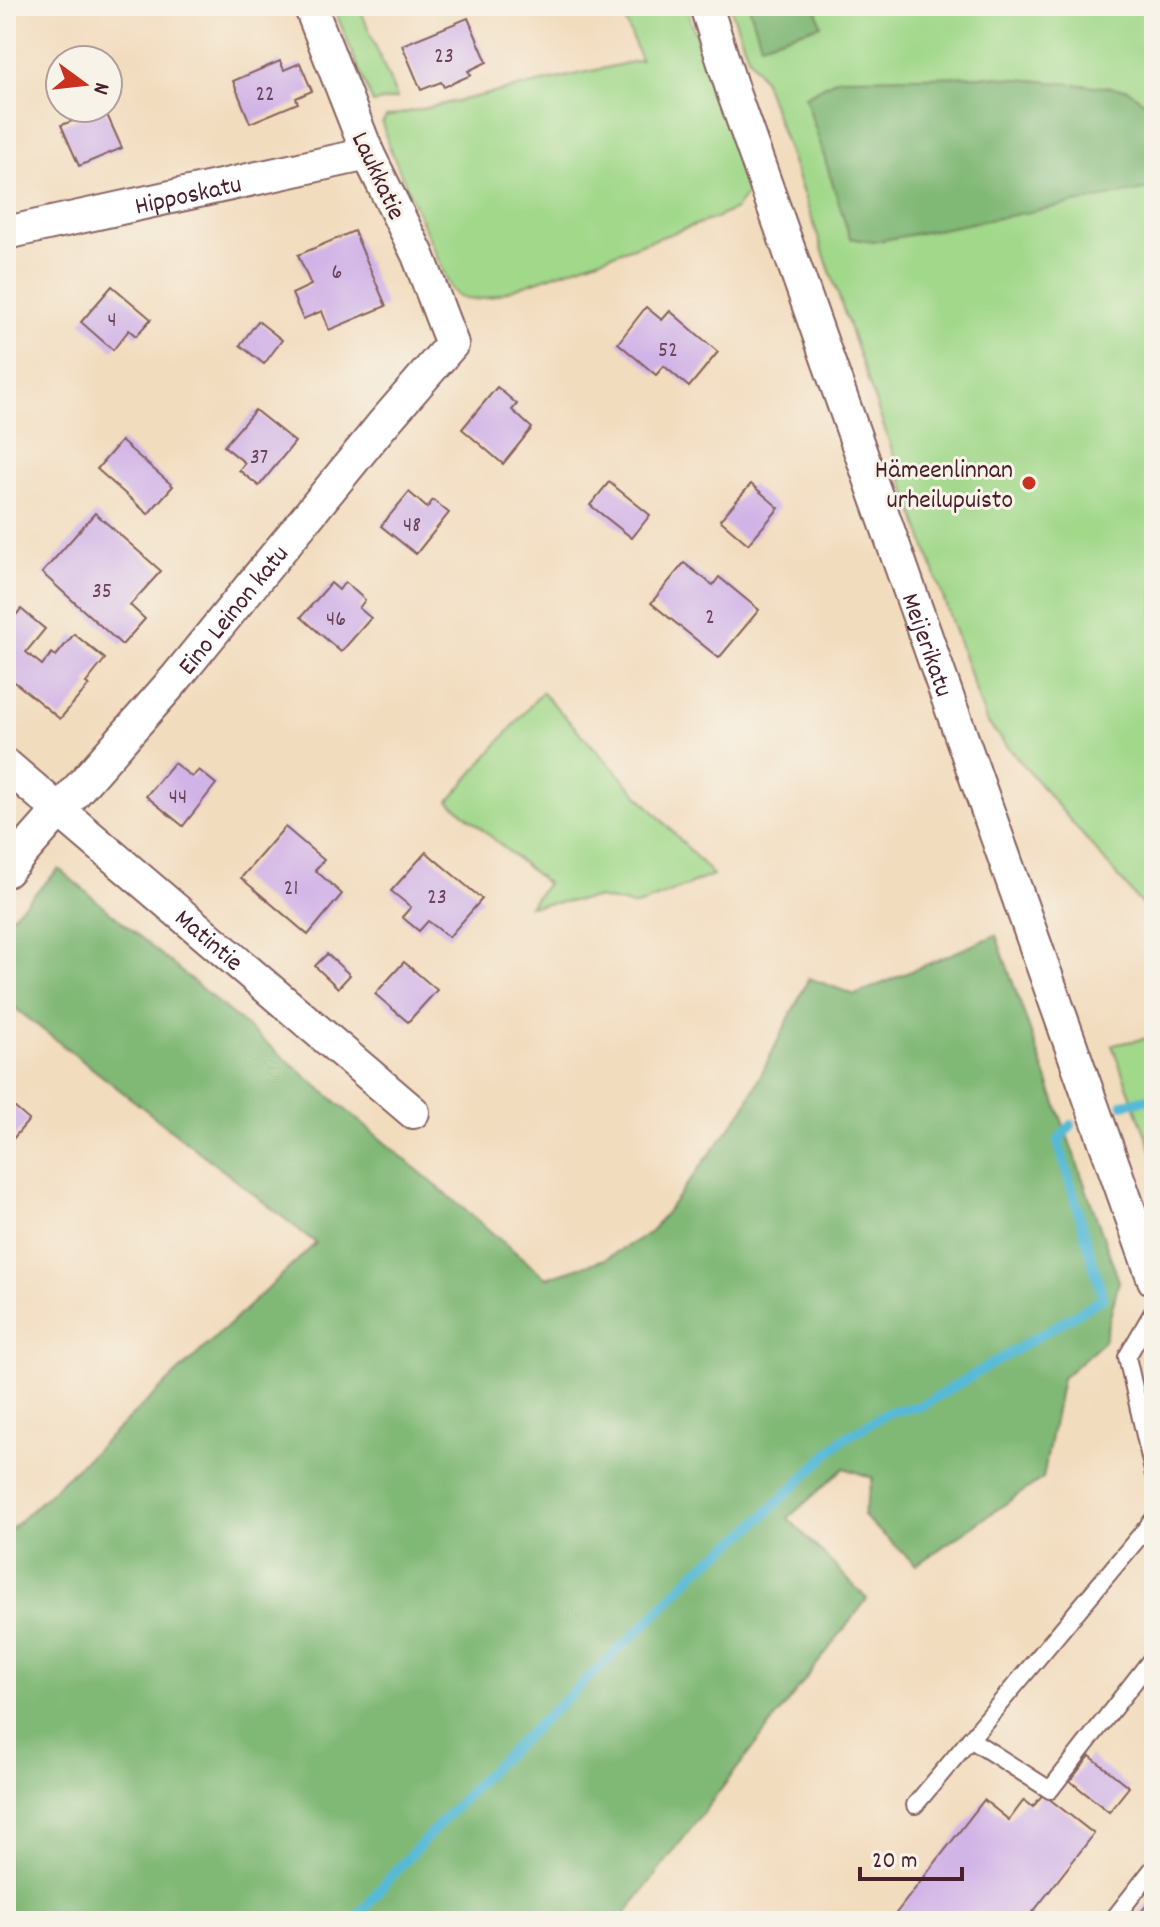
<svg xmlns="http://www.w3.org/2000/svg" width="1160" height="1927" viewBox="0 0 1160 1927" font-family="Dekko,sans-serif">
	<rect width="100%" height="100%" fill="#f7f3e8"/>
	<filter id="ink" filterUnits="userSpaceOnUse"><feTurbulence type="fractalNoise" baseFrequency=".0125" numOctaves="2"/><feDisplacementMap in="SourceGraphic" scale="16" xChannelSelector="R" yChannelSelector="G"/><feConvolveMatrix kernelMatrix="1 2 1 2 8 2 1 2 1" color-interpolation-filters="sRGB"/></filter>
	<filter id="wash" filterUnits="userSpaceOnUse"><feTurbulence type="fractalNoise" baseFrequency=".006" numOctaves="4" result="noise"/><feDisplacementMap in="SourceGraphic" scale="32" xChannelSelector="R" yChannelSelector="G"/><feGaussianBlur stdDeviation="1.8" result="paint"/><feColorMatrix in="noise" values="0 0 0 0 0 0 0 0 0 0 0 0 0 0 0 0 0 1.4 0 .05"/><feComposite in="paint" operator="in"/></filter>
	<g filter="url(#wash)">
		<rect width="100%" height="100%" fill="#f2dcbe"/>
		<g fill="#a1d88a" stroke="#767c5a" stroke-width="2">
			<path d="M 333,6 L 359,6 L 397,98 L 373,103 Z"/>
			<path d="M 620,6 L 686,6 L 749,191 L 735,209 L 718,217 L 491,297 C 474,301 464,302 451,289 L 389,146 L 382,123 L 386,117 L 641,60 Z"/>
			<path d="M 730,6 L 1154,6 L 1154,919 L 986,721 L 764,81 L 748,56 Z"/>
			<path d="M 542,692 L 713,875 L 637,906 L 598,898 L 529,906 L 547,884 L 449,801 Z"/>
			<path d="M 1154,1037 L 1154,1157 L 1112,1045 Z"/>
		</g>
		<g fill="#80b876" stroke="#656c50" stroke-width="2">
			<path d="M 749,6 L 816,6 L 821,25 L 761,44 Z"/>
			<path d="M 985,76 L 1127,89 L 1154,110 L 1154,188 L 873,242 L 850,238 L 805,96 L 839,78 Z"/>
			<path d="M 59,869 L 546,1278 L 605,1259 L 651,1232 L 744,1109 L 809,978 L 855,995 L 996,935 L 1119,1281 L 1104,1341 L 1062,1378 L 1043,1478 L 916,1565 L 863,1516 L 873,1478 L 844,1468 L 788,1518 L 867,1599 L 620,1921 L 6,1921 L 6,1534 L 316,1243 L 6,1001 L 6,922 Z"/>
		</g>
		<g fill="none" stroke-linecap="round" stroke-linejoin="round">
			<g stroke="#57bad6" stroke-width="10">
				<path d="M 1123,1104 L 1154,1098"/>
				<path d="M 351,1921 L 357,1918 L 389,1878 L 490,1770 L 652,1618 L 696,1571 L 746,1533 L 842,1440 L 889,1412 L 921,1406 L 1103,1298 L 1058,1141 L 1071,1125"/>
			</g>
		</g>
		<g id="blocks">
			<g fill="#d1b4e7">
				<path d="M 468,18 L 487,62 L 468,71 L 471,75 L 444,87 L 441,82 L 421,90 L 402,45 Z"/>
				<path d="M 280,61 L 284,70 L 300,63 L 312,91 L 296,98 L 298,103 L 250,123 L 233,81 Z"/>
				<path d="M 80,108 L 104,108 L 122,148 L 79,166 L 61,125 L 84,117 Z"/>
				<path d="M 354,231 L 386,306 L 329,330 L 322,311 L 303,319 L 292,294 L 311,285 L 298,255 Z"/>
				<path d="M 112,286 L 151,319 L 136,336 L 129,330 L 113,350 L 81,322 Z"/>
				<path d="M 646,307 L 662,320 L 670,311 L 718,352 L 689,387 L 664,366 L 656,375 L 618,343 Z"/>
				<path d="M 258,321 L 282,340 L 264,364 L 240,345 Z"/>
				<path d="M 497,387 L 517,404 L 512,410 L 532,428 L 503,464 L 462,429 Z"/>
				<path d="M 255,410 L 295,442 L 259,486 L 239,470 L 245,463 L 224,446 Z"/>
				<path d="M 121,441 L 173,486 L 148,514 L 97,469 Z"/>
				<path d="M 609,482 L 650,515 L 632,538 L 590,505 Z"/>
				<path d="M 751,484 L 779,508 L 748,544 L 720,520 Z"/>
				<path d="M 409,492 L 427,508 L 433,500 L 449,513 L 416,554 L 381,526 Z"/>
				<path d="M 95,513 L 161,571 L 130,605 L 145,619 L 122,645 L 42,573 Z"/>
				<path d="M 684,563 L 713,585 L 719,577 L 759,610 L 719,658 L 651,603 Z"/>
				<path d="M 345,582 L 365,600 L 359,608 L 371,618 L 341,652 L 301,617 L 331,583 L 339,590 Z"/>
				<path d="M 21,609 L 45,629 L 26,652 L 42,665 L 52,653 L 56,656 L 74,634 L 105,659 L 86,683 L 89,685 L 60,719 L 6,675 L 6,627 Z"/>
				<path d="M 174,763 L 192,777 L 199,770 L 216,784 L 183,826 L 146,796 Z"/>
				<path d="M 285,827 L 324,860 L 315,870 L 342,894 L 308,935 L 241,878 Z"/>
				<path d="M 426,852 L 482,899 L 449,937 L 428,921 L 419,931 L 402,917 L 411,907 L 391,891 Z"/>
				<path d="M 327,954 L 350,975 L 338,988 L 315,966 Z"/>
				<path d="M 404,962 L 437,990 L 408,1022 L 375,994 Z"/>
				<path d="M 6,1100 L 29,1120 L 6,1147 Z"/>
				<path d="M 1090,1756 L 1129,1787 L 1109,1812 L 1070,1781 Z"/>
				<path d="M 1043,1794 L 1094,1834 L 1026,1921 L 890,1921 L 984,1800 L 1009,1820 L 1024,1800 L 1033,1807 Z"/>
				<path d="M 1154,1896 L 1154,1921 L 1134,1921 Z"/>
			</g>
		</g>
	</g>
	<g filter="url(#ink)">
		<use href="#blocks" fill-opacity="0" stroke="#85615e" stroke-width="2"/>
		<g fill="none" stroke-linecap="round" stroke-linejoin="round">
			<defs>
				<g id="service">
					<path d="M 1154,1310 L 1127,1357 L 1154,1475"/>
					<path d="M 970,1739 L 1050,1790 L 1154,1656"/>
					<path d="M 915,1805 L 1154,1519"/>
					<path d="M 1112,1921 L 1154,1867"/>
				</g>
				<g id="minor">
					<path id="s1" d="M 706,6 L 734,95 L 1154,1280"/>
					<path id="s2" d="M 6,233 L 368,154"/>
					<path id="s3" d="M 6,765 L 413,1112"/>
					<path id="s4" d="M 6,871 L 175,679 L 382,425 L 452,344 L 418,255 L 368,154 L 310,6"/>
				</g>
			</defs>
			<use href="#service" stroke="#85615e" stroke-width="20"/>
			<use href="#minor" stroke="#85615e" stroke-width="36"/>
			<use href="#service" stroke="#fff" stroke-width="16"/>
			<use href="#minor" stroke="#fff" stroke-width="32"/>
		</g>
	</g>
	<circle fill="#c8321e" stroke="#f7f3e8" stroke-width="3" cx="1029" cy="483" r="8"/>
	<g text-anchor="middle" stroke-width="6" stroke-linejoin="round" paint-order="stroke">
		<g font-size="22" fill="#6c445a">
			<text x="444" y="62">23</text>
			<text x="265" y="100">22</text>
			<text x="337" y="278">6</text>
			<text x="112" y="326">4</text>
			<text x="668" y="356">52</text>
			<text x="259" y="463">37</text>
			<text x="412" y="531">48</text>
			<text x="102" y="597">35</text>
			<text x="710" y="623">2</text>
			<text x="336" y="625">46</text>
			<text x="178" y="803">44</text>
			<text x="291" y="894">21</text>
			<text x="437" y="903">23</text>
		</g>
		<g font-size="26" fill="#4a1f2b" stroke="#f7f3e8">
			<text transform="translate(380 175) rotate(65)" y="9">Laukkatie</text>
			<text dy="9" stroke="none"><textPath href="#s2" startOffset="186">Hipposkatu</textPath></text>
			<text dy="9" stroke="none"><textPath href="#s4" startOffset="346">Eino Leinon katu</textPath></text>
			<text dy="9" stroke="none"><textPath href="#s1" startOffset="676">Meijerikatu</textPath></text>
			<text dy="9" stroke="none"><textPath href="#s3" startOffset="268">Matintie</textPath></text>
		</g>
		<g font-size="26" fill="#4a1f2b" stroke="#f7f3e8" text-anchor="end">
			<text x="1013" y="477">Hämeenlinnan<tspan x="1013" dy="30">urheilupuisto</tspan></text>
		</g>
	</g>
	<rect width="1160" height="1927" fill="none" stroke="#f7f3e8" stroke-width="32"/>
	<g transform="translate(84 84) rotate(105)"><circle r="38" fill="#f7f3e8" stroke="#b29e9c" stroke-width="2"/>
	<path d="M0-6L14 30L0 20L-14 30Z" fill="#c8321e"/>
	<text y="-12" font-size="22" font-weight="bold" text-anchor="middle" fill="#4a1f2b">N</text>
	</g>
	<path d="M860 1867v12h102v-12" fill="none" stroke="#4a1f2b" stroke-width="4"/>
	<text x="872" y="1867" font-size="24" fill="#4a1f2b" stroke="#f7f3e8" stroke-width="6" paint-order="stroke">20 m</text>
</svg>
